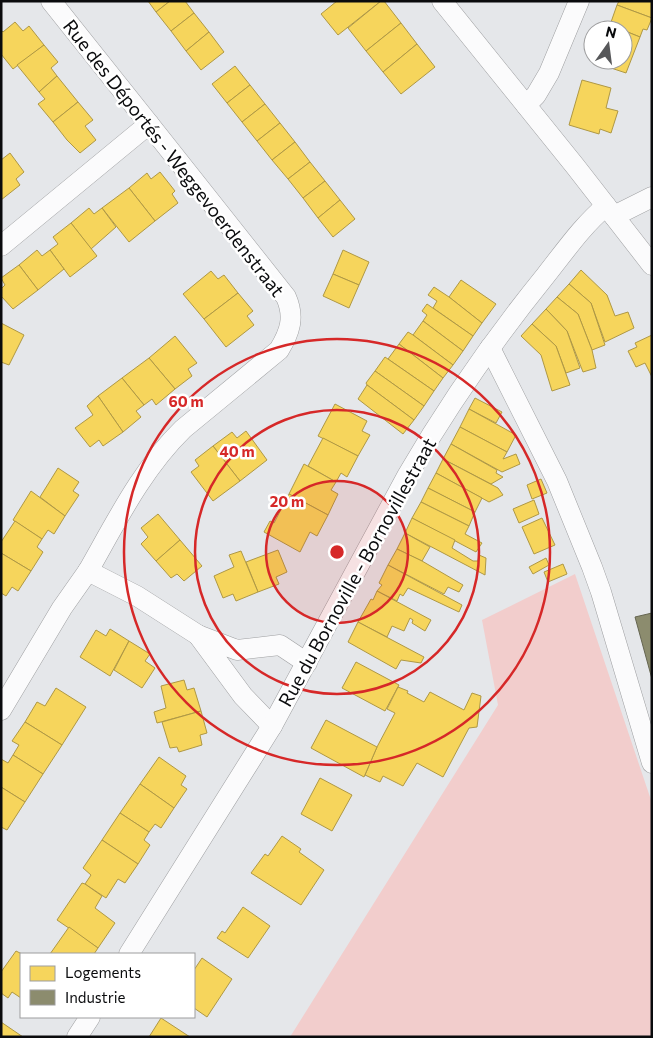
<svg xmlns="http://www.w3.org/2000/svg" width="653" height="1038" viewBox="0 0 653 1038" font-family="Commissioner,sans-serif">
	<rect width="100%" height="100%" fill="#e5e7ea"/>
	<path fill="#f2cdcc" d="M 575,574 L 652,803 L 652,1037 L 290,1037 L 498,705 L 482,620 Z"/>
	<g fill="#f6d55c" stroke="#af9844">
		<path d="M 148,1 L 170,1 L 156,12 Z"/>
		<path d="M 170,1 L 185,1 L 194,13 L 171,31 L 156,12 Z"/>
		<path d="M 337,1 L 381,1 L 338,35 L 321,14 Z"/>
		<path d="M 381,1 L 384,1 L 401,23 L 366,51 L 348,28 Z"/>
		<path d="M 619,1 L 652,1 L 652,18 L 617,5 Z"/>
		<path d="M 617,5 L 652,18 L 647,30 L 643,29 L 640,37 L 610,25 Z"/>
		<path d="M 194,13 L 209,32 L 186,51 L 171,31 Z"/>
		<path d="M 15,22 L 23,31 L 29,26 L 44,45 L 13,69 L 1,54 L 1,30 L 3,32 Z"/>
		<path d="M 401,23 L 417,44 L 383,72 L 366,51 Z"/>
		<path d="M 610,25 L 640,37 L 626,73 L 608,67 L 609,62 L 603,60 L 623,60 L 623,30 L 608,30 Z"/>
		<path d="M 209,32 L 224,52 L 201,70 L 186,51 Z"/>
		<path d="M 417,44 L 435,67 L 401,94 L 383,72 Z"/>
		<path d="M 44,45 L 58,62 L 51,68 L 57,76 L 39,92 L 17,65 Z"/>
		<path d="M 235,66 L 250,85 L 227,103 L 212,84 Z"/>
		<path d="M 57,76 L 78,102 L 53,122 L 38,104 L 45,99 L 39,92 Z"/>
		<path d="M 582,80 L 611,88 L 606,108 L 618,111 L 611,133 L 600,129 L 599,134 L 569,125 Z"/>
		<path d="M 250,85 L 265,104 L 242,122 L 227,103 Z"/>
		<path d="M 78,102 L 93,120 L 85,126 L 96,140 L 80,153 L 67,140 L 53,122 Z"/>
		<path d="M 265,104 L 280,123 L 257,141 L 242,122 Z"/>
		<path d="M 280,123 L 295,142 L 272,160 L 257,141 Z"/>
		<path d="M 295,142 L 310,162 L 288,179 L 272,160 Z"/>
		<path d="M 10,153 L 24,172 L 16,179 L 20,185 L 1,200 L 1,160 Z"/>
		<path d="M 310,162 L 325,181 L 303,198 L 288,179 Z"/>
		<path d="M 160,172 L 175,191 L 172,194 L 178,203 L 155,221 L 129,188 L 147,173 L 151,179 Z"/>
		<path d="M 325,181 L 340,200 L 318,218 L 303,198 Z"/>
		<path d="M 129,188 L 155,221 L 129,242 L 102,208 Z"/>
		<path d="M 340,200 L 355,219 L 333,237 L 318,218 Z"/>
		<path d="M 89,208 L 94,214 L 102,208 L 116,227 L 91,249 L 71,223 Z"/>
		<path d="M 71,223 L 97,256 L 70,277 L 50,250 L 58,244 L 53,237 Z"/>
		<path d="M 37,250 L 42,256 L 50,250 L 64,269 L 38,290 L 19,265 Z"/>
		<path d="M 343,250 L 369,262 L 359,285 L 333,274 Z"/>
		<path d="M 19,265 L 38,290 L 13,309 L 1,296 L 1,289 L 5,285 L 1,278 Z"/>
		<path d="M 581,270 L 607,295 L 615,316 L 628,312 L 634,328 L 605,342 L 591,303 L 569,284 Z"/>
		<path d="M 211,271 L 218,279 L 224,275 L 238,293 L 204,319 L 183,294 Z"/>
		<path d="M 333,274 L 359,285 L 349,308 L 323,296 Z"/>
		<path d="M 461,280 L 496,304 L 482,323 L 449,297 Z"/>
		<path d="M 569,284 L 591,303 L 605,345 L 592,350 L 578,314 L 557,297 Z"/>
		<path d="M 434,287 L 449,297 L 482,323 L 473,336 L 433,308 L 437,301 L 428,295 Z"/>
		<path d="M 238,293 L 253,311 L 247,316 L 254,325 L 226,347 L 204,319 Z"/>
		<path d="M 557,297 L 578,314 L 592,350 L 596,368 L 583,372 L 567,331 L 546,309 Z"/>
		<path d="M 427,304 L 473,336 L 463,351 L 423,321 L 427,315 L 422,311 Z"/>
		<path d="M 546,309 L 567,331 L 580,368 L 566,373 L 556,346 L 532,324 Z"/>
		<path d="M 423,321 L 463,351 L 453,365 L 413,335 Z"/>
		<path d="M 1,323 L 24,335 L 9,365 L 1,362 Z"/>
		<path d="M 532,324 L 556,346 L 570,385 L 552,391 L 541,355 L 521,336 Z"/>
		<path d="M 408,332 L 413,335 L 453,365 L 443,378 L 399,344 Z"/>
		<path d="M 652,335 L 652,377 L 645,363 L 636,367 L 628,351 L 637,347 L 635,343 Z"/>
		<path d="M 175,336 L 197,363 L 188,369 L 192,376 L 175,389 L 149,358 Z"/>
		<path d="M 399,344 L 443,378 L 434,391 L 388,359 Z"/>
		<path d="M 385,357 L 434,391 L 424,406 L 375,371 Z"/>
		<path d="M 149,358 L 175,389 L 156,405 L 152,399 L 144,405 L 122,378 Z"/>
		<path d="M 375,371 L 424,406 L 414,420 L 367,385 L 366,383 Z"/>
		<path d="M 122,378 L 144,405 L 136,411 L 141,417 L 123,432 L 98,396 Z"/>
		<path d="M 367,385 L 414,420 L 403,434 L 358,399 Z"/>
		<path d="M 98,396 L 123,432 L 103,446 L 99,440 L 90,447 L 75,428 L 93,415 L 87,406 Z"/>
		<path d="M 475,398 L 502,412 L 496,423 L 469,409 Z"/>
		<path d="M 335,404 L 367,421 L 362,431 L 370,435 L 358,456 L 318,436 Z"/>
		<path d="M 469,409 L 516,435 L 507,452 L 460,427 Z"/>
		<path d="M 460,427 L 507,452 L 503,459 L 516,454 L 520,464 L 502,472 L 451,444 Z"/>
		<path d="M 246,431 L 267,460 L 240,481 L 213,446 L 232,432 L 237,438 Z"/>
		<path d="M 323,438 L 358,456 L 347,477 L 341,473 L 336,482 L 308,466 Z"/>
		<path d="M 451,444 L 497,470 L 496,473 L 503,477 L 491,484 L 443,459 Z"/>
		<path d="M 213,446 L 240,481 L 213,501 L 191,472 L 199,466 L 195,460 Z"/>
		<path d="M 443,459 L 498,488 L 503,495 L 489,502 L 436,473 Z"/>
		<path d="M 304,464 L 336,482 L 331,490 L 338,494 L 328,515 L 289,494 Z"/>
		<path d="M 58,468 L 79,482 L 73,491 L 79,495 L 65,516 L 40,497 Z"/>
		<path d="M 436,473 L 482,498 L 475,512 L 428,488 Z"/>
		<path d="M 541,479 L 547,493 L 532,499 L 527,485 Z"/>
		<path d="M 428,488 L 475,512 L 469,526 L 421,502 Z"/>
		<path d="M 31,491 L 65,516 L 54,534 L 48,530 L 42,539 L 13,520 Z"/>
		<path d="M 289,494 L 328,515 L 317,536 L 310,532 L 300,552 L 264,532 L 270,521 L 274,523 Z"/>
		<path d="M 534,500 L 539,514 L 519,523 L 513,509 Z"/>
		<path d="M 421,502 L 469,526 L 465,534 L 482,543 L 476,552 L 412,518 Z"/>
		<path d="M 158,514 L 180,540 L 156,561 L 141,544 L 148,537 L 141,528 Z"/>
		<path d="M 412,518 L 455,540 L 452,548 L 473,561 L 478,561 L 479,555 L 486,558 L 485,575 L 405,533 Z"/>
		<path d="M 542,518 L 555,545 L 534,554 L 522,527 Z"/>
		<path d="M 15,521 L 42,539 L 37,547 L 43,552 L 31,571 L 1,553 L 1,542 Z"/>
		<path d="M 405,533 L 430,547 L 422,561 L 397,549 Z"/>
		<path d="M 180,540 L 202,566 L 184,581 L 177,574 L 171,578 L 156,561 Z"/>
		<path d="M 397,549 L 422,561 L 463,585 L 459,592 L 448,587 L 444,594 L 388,565 Z"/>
		<path d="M 278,550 L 287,572 L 276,577 L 279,584 L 258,592 L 246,562 Z"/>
		<path d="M 241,551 L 258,592 L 236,601 L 233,594 L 223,598 L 214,576 L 234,567 L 229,555 Z"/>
		<path d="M 1,553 L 31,571 L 18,591 L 12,587 L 6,596 L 1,593 Z"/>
		<path d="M 546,558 L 549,565 L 533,574 L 529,567 Z"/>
		<path d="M 563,564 L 567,574 L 548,582 L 544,572 Z"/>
		<path d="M 388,565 L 462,605 L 459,612 L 408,588 L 403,596 L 400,594 L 397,601 L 377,591 L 382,585 L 379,583 Z"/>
		<path d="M 377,591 L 431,620 L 425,631 L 412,623 L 413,620 L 410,618 L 404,631 L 392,626 L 387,637 L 358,622 L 371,599 L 373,600 Z"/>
		<path d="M 358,622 L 424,657 L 421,663 L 401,660 L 396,669 L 348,642 Z"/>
		<path d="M 110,629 L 129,641 L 110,676 L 80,657 L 96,630 L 106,636 Z"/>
		<path d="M 129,641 L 150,654 L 145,661 L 155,668 L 142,688 L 114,670 Z"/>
		<path d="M 356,662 L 399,685 L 385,711 L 342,688 Z"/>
		<path d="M 184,680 L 187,690 L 194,688 L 201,711 L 157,723 L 154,712 L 166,708 L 161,686 Z"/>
		<path d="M 398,687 L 408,691 L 407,693 L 424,702 L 430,692 L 464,710 L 472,693 L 481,696 L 477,727 L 469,728 L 443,777 L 417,763 L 403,786 L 383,776 L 380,782 L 365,775 L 377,747 L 395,713 L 387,709 Z"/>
		<path d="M 56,688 L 86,707 L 62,745 L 25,722 L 37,702 L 45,706 Z"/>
		<path d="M 201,711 L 207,733 L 200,735 L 202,745 L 179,752 L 177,747 L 170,748 L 162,722 Z"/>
		<path d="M 326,720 L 377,747 L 364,777 L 311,748 Z"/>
		<path d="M 25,722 L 62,745 L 43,774 L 13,755 L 19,745 L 12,741 Z"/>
		<path d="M 13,755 L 43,774 L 25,802 L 1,787 L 1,759 L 8,763 Z"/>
		<path d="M 159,757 L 186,776 L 181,785 L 187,789 L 174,808 L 140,784 Z"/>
		<path d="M 320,778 L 352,795 L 332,831 L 301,814 Z"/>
		<path d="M 140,784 L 174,808 L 161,828 L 155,824 L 149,832 L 120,813 Z"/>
		<path d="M 1,787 L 25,802 L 7,830 L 1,827 Z"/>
		<path d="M 120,813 L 149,832 L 144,840 L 150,845 L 138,864 L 102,840 Z"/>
		<path d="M 282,836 L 301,849 L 299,852 L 324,870 L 301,905 L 251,873 L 265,854 L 268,856 Z"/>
		<path d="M 102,840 L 138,864 L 125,883 L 118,879 L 106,898 L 85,884 L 91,875 L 83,868 Z"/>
		<path d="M 82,883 L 85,884 L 102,896 L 95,908 L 115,923 L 98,948 L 57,920 Z"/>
		<path d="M 243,907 L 270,926 L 248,958 L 217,938 L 222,931 L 225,933 Z"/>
		<path d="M 69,927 L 98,948 L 94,954 L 50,954 Z"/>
		<path d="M 16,951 L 22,954 L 21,998 L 12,992 L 8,998 L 1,993 L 1,972 Z"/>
		<path d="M 202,958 L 232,979 L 207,1017 L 194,1008 L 194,970 Z"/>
		<path d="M 161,1018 L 190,1037 L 149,1037 Z"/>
		<path d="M 1,1022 L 23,1037 L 1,1037 Z"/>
	</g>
	<path fill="#8c8c6e" stroke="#656551" d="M 652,613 L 652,679 L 635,617 Z"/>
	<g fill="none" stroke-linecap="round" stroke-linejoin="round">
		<defs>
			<g id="minor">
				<path d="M 51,1 L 149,124 L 286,297 C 295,317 290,332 279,350 L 183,429 C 142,469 116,522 88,571 L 137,596 L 198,635"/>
				<path d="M 442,1 L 575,166 L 652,265"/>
				<path d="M 526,105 L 536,95 L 549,73 L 579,1"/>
				<path d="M 614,216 L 652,197"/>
				<path d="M 1,246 L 149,124"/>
				<path d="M 490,348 L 557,481 L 592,567 L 601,592 L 652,763"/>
				<path d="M 1,710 L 62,608 L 88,571"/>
				<path d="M 272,726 L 243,696 L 198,635 L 237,650 L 280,645 L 307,663"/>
				<path d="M 129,954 L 272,726 L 407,476 C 448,405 495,338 546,275 C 565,251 583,225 606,206"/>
				<path d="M 77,1037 L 90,1017"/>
			</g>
		</defs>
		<use href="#minor" stroke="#9e9fa1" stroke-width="21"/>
		<use href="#minor" stroke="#fbfbfc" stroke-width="20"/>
	</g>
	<circle cx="337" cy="552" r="71" fill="#d62828" fill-opacity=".12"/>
	<g fill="none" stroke="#d62828" stroke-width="2.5">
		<circle cx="337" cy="552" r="71"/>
		<circle cx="337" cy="552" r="142"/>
		<circle cx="337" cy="552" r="213"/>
	</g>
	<g text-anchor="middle" stroke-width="5" stroke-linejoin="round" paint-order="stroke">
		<g font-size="19" fill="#0a0b0d" stroke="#fff">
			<text transform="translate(174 158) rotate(52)" y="7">Rue des Déportés - Weggevoerdenstraat</text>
			<text transform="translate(357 572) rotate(-61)" y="7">Rue du Bornoville - Bornovillestraat</text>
		</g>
	</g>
	<circle cx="337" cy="552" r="8" fill="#d62828" stroke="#fff" stroke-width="2.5"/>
	<g font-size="15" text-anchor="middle" font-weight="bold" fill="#d62828" stroke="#fff" stroke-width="5" stroke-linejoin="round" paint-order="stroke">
		<text x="186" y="407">60 m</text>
		<text x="237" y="457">40 m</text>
		<text x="287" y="507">20 m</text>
	</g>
	<rect width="653" height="1038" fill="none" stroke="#0a0b0d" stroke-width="5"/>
	<rect x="20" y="953" width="175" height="65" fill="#ffffff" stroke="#9d9d9e"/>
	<rect x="30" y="966" width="25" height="15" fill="#f6d55c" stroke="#9d9d9e"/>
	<text x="65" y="978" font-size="15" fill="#0a0b0d">Logements</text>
	<rect x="30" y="990" width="25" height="15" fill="#8c8c6e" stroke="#9d9d9e"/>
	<text x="65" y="1003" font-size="15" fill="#0a0b0d">Industrie</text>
	<g transform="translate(608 45) rotate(14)"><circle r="24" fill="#ffffff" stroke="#9d9d9e"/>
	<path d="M0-4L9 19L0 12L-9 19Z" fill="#57585a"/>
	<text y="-8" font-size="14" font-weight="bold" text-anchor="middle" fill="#0a0b0d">N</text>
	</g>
</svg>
